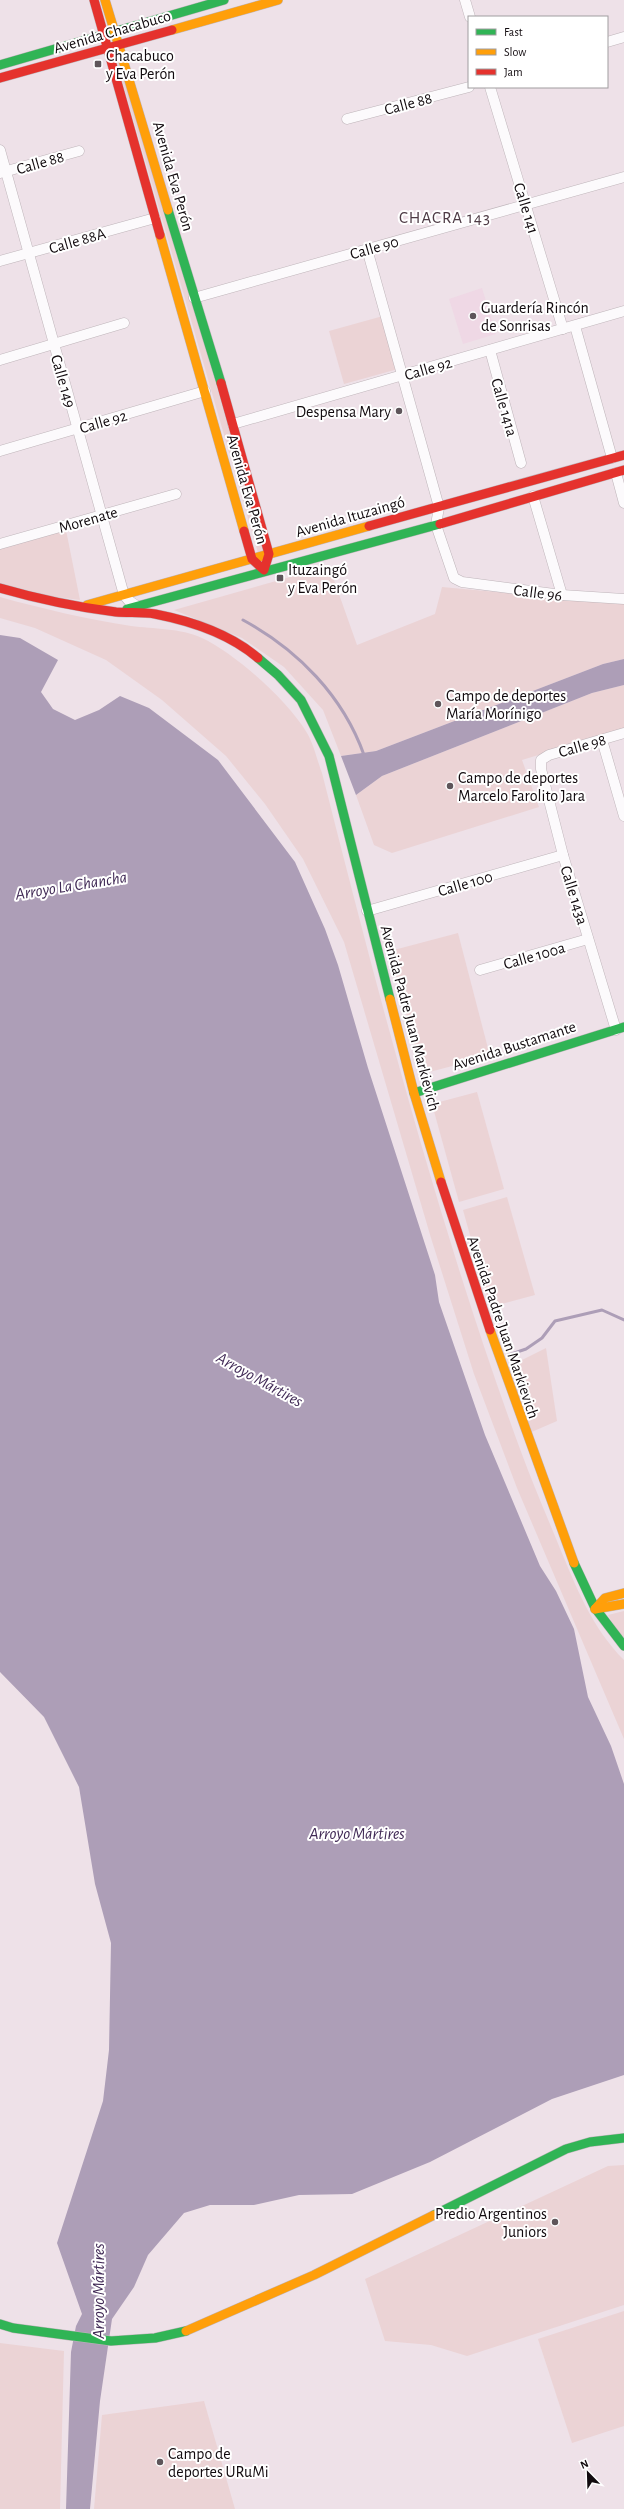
<svg xmlns="http://www.w3.org/2000/svg" width="624" height="2509" viewBox="0 0 624 2509" font-family="'Alegreya Sans',sans-serif">
	<rect width="100%" height="100%" fill="#eee1e8"/>
	<path fill="#efd8e5" d="M 482,288 L 496,334 L 463,344 L 449,299 Z"/>
	<g fill="#ebd3d5">
		<path d="M 122,57 L 264,552 L 258,553 L 116,59 Z"/>
		<path d="M 383,316 L 398,369 L 344,384 L 329,331 Z"/>
		<path d="M 66,530 L 80,600 L 50,596 L 0,583 L 0,549 Z"/>
		<path d="M 329,566 L 357,645 L 435,614 L 442,587 L 624,604 L 624,659 L 603,664 L 376,751 L 341,756 L 323,710 L 284,667 L 242,638 L 174,610 Z"/>
		<path d="M 0,597 C 43,609 87,619 131,626 C 153,629 181,628 202,638 C 236,654 288,701 307,733 C 314,745 317,760 322,773 C 380,1001 439,1228 520,1449 C 532,1482 546,1514 559,1546 C 576,1587 592,1628 624,1660 L 624,1739 L 517,1488 L 474,1374 L 431,1238 L 344,942 L 303,859 L 265,804 L 226,756 L 162,700 L 106,660 L 35,628 L 0,618 Z"/>
		<path d="M 624,685 L 624,729 L 522,760 L 539,807 L 392,853 L 374,845 L 356,795 L 382,776 L 592,693 Z"/>
		<path d="M 458,933 L 490,1056 L 422,1074 L 390,951 Z"/>
		<path d="M 477,1092 L 504,1189 L 459,1202 L 432,1104 Z"/>
		<path d="M 507,1197 L 535,1295 L 490,1307 L 463,1210 Z"/>
		<path d="M 546,1348 L 557,1421 L 527,1434 L 506,1368 Z"/>
		<path d="M 624,1611 L 624,1638 L 617,1631 L 608,1615 Z"/>
		<path d="M 624,2165 L 624,2305 L 467,2356 L 431,2345 L 385,2341 L 365,2279 L 608,2166 Z"/>
		<path d="M 624,2311 L 624,2426 L 572,2443 L 538,2339 Z"/>
		<path d="M 0,2343 L 64,2351 L 60,2509 L 0,2509 Z"/>
		<path d="M 204,2401 L 235,2509 L 94,2509 L 102,2415 Z"/>
	</g>
	<g fill="#ad9eb7">
		<path d="M 0,635 L 20,638 L 58,660 L 41,692 L 53,709 L 75,720 L 99,710 L 120,696 L 149,708 L 218,760 L 295,862 L 325,929 L 338,965 L 368,1068 L 435,1275 L 439,1302 L 485,1435 L 540,1566 L 556,1591 L 574,1629 L 588,1697 L 611,1746 L 624,1784 L 624,2075 L 552,2099 L 430,2162 L 352,2194 L 299,2195 L 254,2205 L 210,2205 L 184,2213 L 148,2255 L 134,2287 L 112,2319 L 100,2401 L 90,2509 L 66,2509 L 71,2352 L 76,2326 L 82,2314 L 57,2243 L 103,2101 L 109,2050 L 111,1943 L 95,1884 L 79,1787 L 44,1717 L 0,1672 Z"/>
		<path d="M 624,659 L 624,685 L 592,693 L 382,776 L 356,795 L 341,756 L 376,751 L 603,664 Z"/>
	</g>
	<g fill="none" stroke-linecap="round" stroke-linejoin="round">
		<g stroke="#ad9eb7" stroke-width="3">
			<path d="M 243,620 C 298,650 343,696 364,755"/>
			<path d="M 508,1355 L 526,1349 L 542,1338 L 555,1321 L 602,1310 L 624,1320"/>
		</g>
		<defs>
			<g id="street">
				<path d="M 465,0 L 470,17"/>
				<path d="M 607,42 L 624,37"/>
				<path d="M 490,87 L 563,329"/>
				<path d="M 347,119 L 469,87"/>
				<path d="M 0,150 L 124,595 L 128,600 L 137,606"/>
				<path d="M 0,173 L 79,151"/>
				<path d="M 367,249 L 439,507 L 436,525 L 454,578 L 462,582 L 562,595 L 624,599"/>
				<path d="M 0,261 L 155,218"/>
				<path d="M 194,298 L 624,177"/>
				<path d="M 575,326 L 612,458"/>
				<path d="M 490,350 L 521,463"/>
				<path d="M 0,360 L 124,323"/>
				<path d="M 233,424 L 624,311"/>
				<path d="M 0,451 L 205,391"/>
				<path d="M 616,473 L 624,503"/>
				<path d="M 533,496 L 562,595"/>
				<path d="M 0,544 L 176,494"/>
				<path d="M 602,740 L 624,816"/>
				<path d="M 367,911 L 563,855"/>
				<path d="M 480,970 L 588,939"/>
				<path d="M 616,1030 L 563,855 L 541,769 L 541,760 L 549,755 L 624,733"/>
			</g>
			<g id="fast">
				<path d="M 0,65 L 224,0"/>
				<path d="M 168,210 L 221,383"/>
				<path d="M 127,609 L 440,524"/>
				<path d="M 258,658 L 278,675 L 301,700 L 329,756 L 390,999"/>
				<path d="M 414,1093 L 624,1027"/>
				<path d="M 574,1563 L 595,1608 L 624,1646"/>
				<path d="M 434,2215 L 566,2149 L 590,2142 L 624,2138"/>
				<path d="M 0,2324 L 13,2328 L 111,2341 L 155,2338 L 186,2331"/>
			</g>
			<g id="slow">
				<path d="M 105,0 L 168,210"/>
				<path d="M 172,30 L 278,0"/>
				<path d="M 160,235 L 244,531"/>
				<path d="M 87,605 L 369,526"/>
				<path d="M 390,999 L 414,1093 L 441,1182"/>
				<path d="M 490,1330 L 574,1563"/>
				<path d="M 595,1609 L 605,1598 L 624,1593"/>
				<path d="M 595,1609 L 624,1604"/>
				<path d="M 186,2331 L 314,2275 L 434,2215"/>
			</g>
			<g id="jam">
				<path d="M 94,0 L 160,235"/>
				<path d="M 0,78 L 172,30"/>
				<path d="M 221,383 L 269,554 L 264,570 L 252,559 L 244,531"/>
				<path d="M 440,524 L 624,470"/>
				<path d="M 369,526 L 624,455"/>
				<path d="M 0,588 C 38,599 77,607 116,612 C 129,613 143,612 155,614 C 191,621 230,634 258,658"/>
				<path d="M 441,1182 L 490,1330"/>
			</g>
		</defs>
		<use href="#street" stroke="#bfb5ba" stroke-width="11"/>
		<use href="#fast" stroke="#bfb5ba" stroke-width="10"/>
		<use href="#slow" stroke="#bfb5ba" stroke-width="10"/>
		<use href="#jam" stroke="#bfb5ba" stroke-width="10"/>
		<use href="#street" stroke="#fcfafc" stroke-width="10"/>
		<use href="#fast" stroke="#30b455" stroke-width="9"/>
		<use href="#slow" stroke="#ff9f0a" stroke-width="9"/>
		<use href="#jam" stroke="#e5322d" stroke-width="9"/>
	</g>
	<g fill="#5e555a" stroke="#fff" stroke-width="1.5">
		<rect x="94" y="60" width="8" height="8" rx="2"/>
		<circle cx="473" cy="316" r="4"/>
		<circle cx="399" cy="411" r="4"/>
		<rect x="276" y="574" width="8" height="8" rx="2"/>
		<circle cx="438" cy="704" r="4"/>
		<circle cx="450" cy="786" r="4"/>
		<circle cx="555" cy="2222" r="4"/>
		<circle cx="160" cy="2462" r="4"/>
	</g>
	<g text-anchor="middle" stroke-width="4" stroke-linejoin="round" paint-order="stroke">
		<g font-size="16" fill="#110a0e" stroke="#fff">
			<text transform="translate(112 31) rotate(-16)" y="6">Avenida Chacabuco</text>
			<text transform="translate(408 103) rotate(-15)" y="6">Calle 88</text>
			<text transform="translate(40 162) rotate(-16)" y="6">Calle 88</text>
			<text transform="translate(174 176) rotate(74)" y="6">Avenida Eva Perón</text>
			<text transform="translate(527 208) rotate(73)" y="6">Calle 141</text>
			<text transform="translate(77 240) rotate(-16)" y="6">Calle 88A</text>
			<text transform="translate(374 247) rotate(-16)" y="6">Calle 90</text>
			<text transform="translate(428 368) rotate(-16)" y="6">Calle 92</text>
			<text transform="translate(64 381) rotate(74)" y="6">Calle 149</text>
			<text transform="translate(505 407) rotate(74)" y="6">Calle 141a</text>
			<text transform="translate(103 421) rotate(-16)" y="6">Calle 92</text>
			<text transform="translate(248 489) rotate(74)" y="6">Avenida Eva Perón</text>
			<text transform="translate(350 516) rotate(-16)" y="6">Avenida Ituzaingó</text>
			<text transform="translate(88 519) rotate(-16)" y="6">Morenate</text>
			<text transform="translate(538 592) rotate(7)" y="6">Calle 96</text>
			<text transform="translate(582 745) rotate(-16)" y="6">Calle 98</text>
			<text transform="translate(465 883) rotate(-16)" y="6">Calle 100</text>
			<text transform="translate(575 895) rotate(73)" y="6">Calle 143a</text>
			<text transform="translate(534 955) rotate(-16)" y="6">Calle 100a</text>
			<text transform="translate(411 1018) rotate(75)" y="6">Avenida Padre Juan Markievich</text>
			<text transform="translate(514 1045) rotate(-18)" y="6">Avenida Bustamante</text>
			<text transform="translate(504 1327) rotate(71)" y="6">Avenida Padre Juan Markievich</text>
		</g>
		<g font-size="16" fill="#110a0e" stroke="#fff" text-anchor="start">
			<text x="106" y="61">Chacabuco<tspan x="106" dy="18">y Eva Perón</tspan></text>
			<text x="481" y="313">Guardería Rincón<tspan x="481" dy="18">de Sonrisas</tspan></text>
			<text x="391" y="417" text-anchor="end">Despensa Mary</text>
			<text x="288" y="575">Ituzaingó<tspan x="288" dy="18">y Eva Perón</tspan></text>
			<text x="446" y="701">Campo de deportes<tspan x="446" dy="18">María Morínigo</tspan></text>
			<text x="458" y="783">Campo de deportes<tspan x="458" dy="18">Marcelo Farolito Jara</tspan></text>
			<text x="547" y="2219" text-anchor="end">Predio Argentinos<tspan x="547" dy="18">Juniors</tspan></text>
			<text x="168" y="2459">Campo de<tspan x="168" dy="18">deportes URuMi</tspan></text>
		</g>
		<g font-size="17" letter-spacing="1" fill="#4d3a44" stroke="#fff">
			<text x="445" y="223">CHACRA 143</text>
		</g>
		<g font-size="17" font-style="italic" fill="#402955" stroke="#fff">
			<text transform="translate(71 885) rotate(-9)" y="6">Arroyo La Chancha</text>
			<text transform="translate(260 1379) rotate(29)" y="6">Arroyo Mártires</text>
			<text x="357" y="1839">Arroyo Mártires</text>
			<text transform="translate(98 2291) rotate(-90)" y="6">Arroyo Mártires</text>
		</g>
	</g>
	<rect x="468" y="16" width="140" height="72" fill="#ffffff" stroke="#a09d9f"/>
	<rect x="476" y="29" width="20" height="6" fill="#30b455" stroke="#a09d9f"/>
	<text x="504" y="36" font-size="12" fill="#110a0e">Fast</text>
	<rect x="476" y="49" width="20" height="6" fill="#ff9f0a" stroke="#a09d9f"/>
	<text x="504" y="56" font-size="12" fill="#110a0e">Slow</text>
	<rect x="476" y="69" width="20" height="6" fill="#e5322d" stroke="#a09d9f"/>
	<text x="504" y="76" font-size="12" fill="#110a0e">Jam</text>
	<g transform="translate(588 2473) rotate(337)" stroke="#ffffff" stroke-width="3" paint-order="stroke">
	<path d="M0-3L7 15L0 10L-7 15Z" fill="#110a0e"/>
	<text y="-6" font-size="11" font-weight="bold" text-anchor="middle" fill="#110a0e">N</text>
	</g>
</svg>
